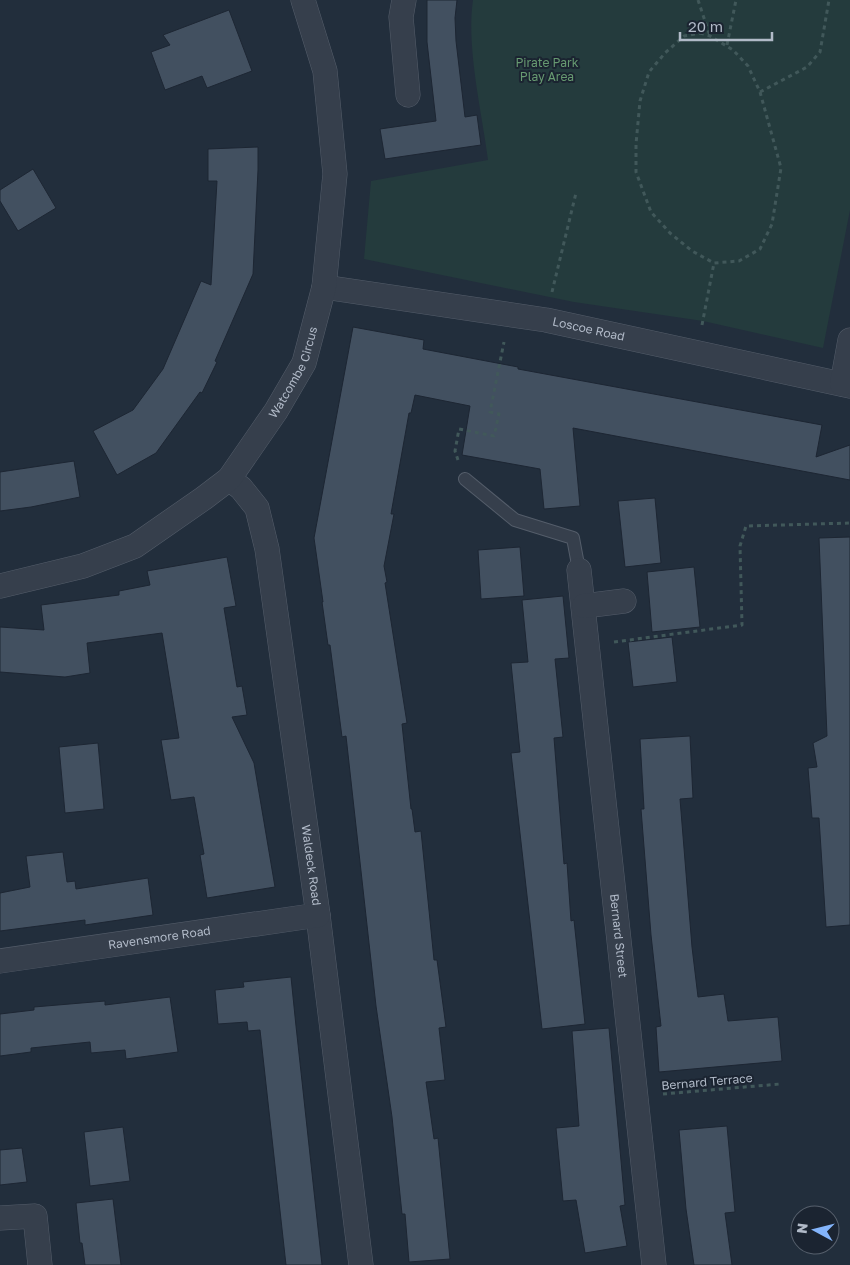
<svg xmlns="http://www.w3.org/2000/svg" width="850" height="1265" viewBox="0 0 850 1265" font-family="'Golos Text',sans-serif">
	<rect width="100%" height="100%" fill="#222e3c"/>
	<path fill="#243b3d" d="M 473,0 L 850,0 L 850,210 L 823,348 L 703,321 L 574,302 L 364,259 L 371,181 L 488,160 C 482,112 466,48 473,0 Z"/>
	<g fill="#425060" stroke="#1d2633">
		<path d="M 427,0 L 457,0 L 455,18 L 456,41 L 465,117 L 477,115 L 481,145 L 385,159 L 380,129 L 436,121 L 427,42 Z"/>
		<path d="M 229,10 L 252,71 L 207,88 L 202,76 L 165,90 L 151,52 L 170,45 L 163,35 Z"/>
		<path d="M 258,147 L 258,170 L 253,274 L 215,361 L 217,362 L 202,393 L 200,392 L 156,453 L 117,475 L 93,431 L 133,410 L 163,369 L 201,281 L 211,285 L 217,181 L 208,181 L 208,149 Z"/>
		<path d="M 33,169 L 56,208 L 18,231 L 0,201 L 0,190 Z"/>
		<path d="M 353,327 L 424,340 L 423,349 L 518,367 L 518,369 L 822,425 L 816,457 L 850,445 L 850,480 L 573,428 L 580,506 L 544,509 L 540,469 L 462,455 L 470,406 L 415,395 L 411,413 L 409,413 L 391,514 L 394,514 L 384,566 L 387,582 L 385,583 L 407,723 L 402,724 L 411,809 L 412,809 L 415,832 L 421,831 L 434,960 L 437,960 L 446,1027 L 439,1028 L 445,1080 L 426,1082 L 434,1139 L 438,1138 L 450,1259 L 409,1262 L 405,1214 L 402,1214 L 392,1117 L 376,1006 L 346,736 L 342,737 L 330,645 L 328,645 L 322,602 L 323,602 L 314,538 Z"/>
		<path d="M 74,461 L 80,497 L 31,507 L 0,511 L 0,472 Z"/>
		<path d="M 655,498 L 661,563 L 625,567 L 618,501 Z"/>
		<path d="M 850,537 L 850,925 L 826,927 L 819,818 L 812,818 L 808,768 L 817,767 L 813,743 L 827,736 L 819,538 Z"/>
		<path d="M 520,547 L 524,596 L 481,599 L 478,550 Z"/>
		<path d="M 227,557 L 236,606 L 224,608 L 237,687 L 242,686 L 247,715 L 232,717 L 254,763 L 275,887 L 207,898 L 200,855 L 204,854 L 194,797 L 171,800 L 161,740 L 179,738 L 162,633 L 87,643 L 90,673 L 65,677 L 0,672 L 0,627 L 44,630 L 41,605 L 119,595 L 119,591 L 150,585 L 147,571 Z"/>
		<path d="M 694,567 L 700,627 L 652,632 L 647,572 Z"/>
		<path d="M 563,596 L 569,658 L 555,659 L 563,737 L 554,738 L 564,864 L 567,863 L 571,921 L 574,920 L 585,1024 L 542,1029 L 511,753 L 520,752 L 511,663 L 528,662 L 522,600 Z"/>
		<path d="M 672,637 L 677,682 L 633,687 L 628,642 Z"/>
		<path d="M 690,736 L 693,798 L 680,799 L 692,947 L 698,997 L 724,994 L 728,1021 L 778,1017 L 782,1061 L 659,1072 L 656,1027 L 661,1026 L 651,935 L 641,809 L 644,809 L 640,739 Z"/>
		<path d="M 98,743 L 104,809 L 65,813 L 59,747 Z"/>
		<path d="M 63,852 L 67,882 L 75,881 L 76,889 L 148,878 L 153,915 L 85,925 L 85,920 L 0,931 L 0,893 L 30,887 L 26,856 Z"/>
		<path d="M 291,977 L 296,1026 L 322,1265 L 286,1265 L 260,1030 L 248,1031 L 247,1022 L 218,1024 L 215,990 L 244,987 L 243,982 Z"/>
		<path d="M 170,997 L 178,1052 L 126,1059 L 125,1050 L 91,1053 L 90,1042 L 31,1048 L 31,1052 L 0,1056 L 0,1014 L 34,1010 L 34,1007 L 105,1001 L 105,1005 Z"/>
		<path d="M 609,1028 L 625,1205 L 620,1206 L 627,1246 L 585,1253 L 576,1200 L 563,1201 L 556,1128 L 579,1126 L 572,1031 Z"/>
		<path d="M 727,1126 L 735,1212 L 725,1213 L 732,1265 L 694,1265 L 686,1209 L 679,1130 Z"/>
		<path d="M 123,1127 L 130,1181 L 90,1186 L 84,1132 Z"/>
		<path d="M 22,1148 L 27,1182 L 0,1185 L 0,1150 Z"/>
		<path d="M 113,1199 L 121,1265 L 85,1265 L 82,1243 L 80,1243 L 76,1203 Z"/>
	</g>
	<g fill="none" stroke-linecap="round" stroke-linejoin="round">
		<defs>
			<path id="lane" d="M 465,479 L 515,520 L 573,538 L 579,570"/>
			<g id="street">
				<path d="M 404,0 L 401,17 L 408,95"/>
				<path id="s1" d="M 324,287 L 546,320 L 850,386"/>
				<path d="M 842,384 L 850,340"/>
				<path id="s2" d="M 229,479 L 241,488 L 257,508 L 267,549 L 318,915 L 361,1265"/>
				<path id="s3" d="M 579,570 L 654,1265"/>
				<path id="s4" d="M 0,586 L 83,566 L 135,546 L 204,498 L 229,479 L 276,411 L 304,363 L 324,287 L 335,174 L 325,71 L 303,0"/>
				<path d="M 584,606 L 624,601"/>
				<path id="s5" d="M 0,961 L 318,915"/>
				<path d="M 0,1218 L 35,1216 L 40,1265"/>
			</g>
		</defs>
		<use href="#lane" stroke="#545d6a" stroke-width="14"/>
		<use href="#street" stroke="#545d6a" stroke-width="25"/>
		<g stroke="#41585a" stroke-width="3" stroke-dasharray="4 4" stroke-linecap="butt">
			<path d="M 698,0 L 710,36"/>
			<path d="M 700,33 L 710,36 L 733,50 L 748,66 L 760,92 L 781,168 L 772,224 L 760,249 L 739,261 L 714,263 L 692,251 L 670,233 L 651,212 L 636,172 L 636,144 L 640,101 L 649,72 L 665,53 L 684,36 Z"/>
			<path d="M 727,45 L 736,0"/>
			<path d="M 760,92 L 807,67 L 820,52 L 829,0"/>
			<path d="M 552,292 L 576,193"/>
			<path d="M 702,325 L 714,263"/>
			<path d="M 458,460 L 455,451 L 459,429 L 494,436 L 499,414 L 490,412 L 504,342"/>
			<path d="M 614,642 L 742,625 L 740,546 L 746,526 L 850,523"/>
			<path d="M 663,1094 L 780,1084"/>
		</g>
		<use href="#lane" stroke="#363f4c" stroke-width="12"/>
		<use href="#street" stroke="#363f4c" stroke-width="24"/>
	</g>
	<g text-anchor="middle" stroke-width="4" stroke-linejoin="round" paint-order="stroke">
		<g font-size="12" fill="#679a71" stroke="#1b2431">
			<text x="547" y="67">Pirate Park<tspan x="547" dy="14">Play Area</tspan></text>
		</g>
		<g font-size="12" fill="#b1bac8" stroke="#1b2431">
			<text dy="4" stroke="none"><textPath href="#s1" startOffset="268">Loscoe Road</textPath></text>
			<text dy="4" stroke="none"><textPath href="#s4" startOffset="382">Watcombe Circus</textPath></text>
			<text dy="4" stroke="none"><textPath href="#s2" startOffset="402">Waldeck Road</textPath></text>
			<text dy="4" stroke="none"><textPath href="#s3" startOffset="368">Bernard Street</textPath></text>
			<text dy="4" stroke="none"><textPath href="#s5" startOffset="161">Ravensmore Road</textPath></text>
			<text transform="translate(707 1082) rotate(-5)" y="4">Bernard Terrace</text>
		</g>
	</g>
	<g transform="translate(815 1230) rotate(277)"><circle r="24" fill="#1b2431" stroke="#57606d"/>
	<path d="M0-4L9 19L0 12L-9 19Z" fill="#83b4fb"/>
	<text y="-8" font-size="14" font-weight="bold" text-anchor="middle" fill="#b1bac8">N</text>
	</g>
	<path d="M680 32v8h92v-8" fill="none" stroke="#b1bac8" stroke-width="2.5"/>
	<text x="688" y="32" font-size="15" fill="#b1bac8" stroke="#1b2431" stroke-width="4" paint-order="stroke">20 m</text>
</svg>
